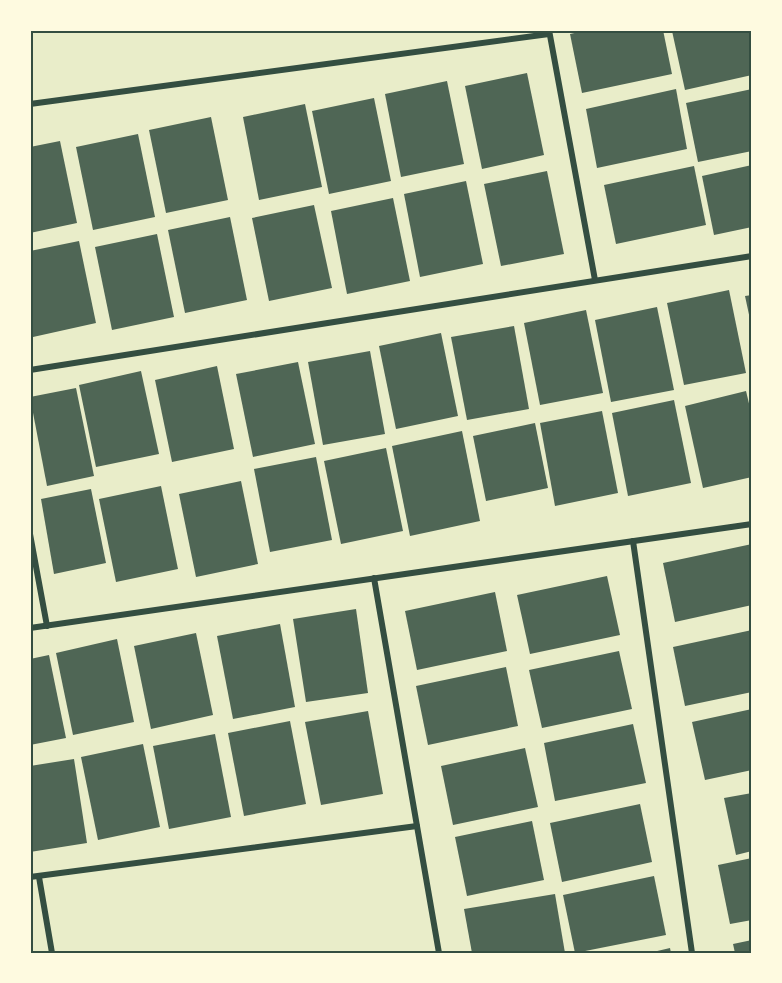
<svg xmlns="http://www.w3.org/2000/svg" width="782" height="983" viewBox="0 0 782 983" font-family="Cabin,sans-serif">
	<rect width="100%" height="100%" fill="#e9edc9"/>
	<g fill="#4f6655">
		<path d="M 588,30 L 663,30 L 672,74 L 582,93 L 570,34 Z"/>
		<path d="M 677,30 L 752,30 L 752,75 L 685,90 L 672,31 Z"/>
		<path d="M 527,73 L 544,155 L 482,169 L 465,86 Z"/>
		<path d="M 447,81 L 464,164 L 401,177 L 385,94 Z"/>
		<path d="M 676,89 L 687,149 L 597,168 L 586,109 Z"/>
		<path d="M 752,89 L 752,151 L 698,162 L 686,103 Z"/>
		<path d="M 374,98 L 391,181 L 329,194 L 312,111 Z"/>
		<path d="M 305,104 L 322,187 L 259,200 L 243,117 Z"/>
		<path d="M 211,117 L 228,200 L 166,213 L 149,130 Z"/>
		<path d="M 138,134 L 155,217 L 93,230 L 76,147 Z"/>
		<path d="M 60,141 L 77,223 L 30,233 L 30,147 Z"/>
		<path d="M 752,165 L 752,227 L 714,235 L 702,176 Z"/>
		<path d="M 694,166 L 706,225 L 616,244 L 604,185 Z"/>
		<path d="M 547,171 L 564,254 L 501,266 L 484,184 Z"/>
		<path d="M 466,181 L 483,264 L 420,277 L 404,194 Z"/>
		<path d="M 393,198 L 410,281 L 347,294 L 331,211 Z"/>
		<path d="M 314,205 L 332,288 L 269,301 L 252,218 Z"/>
		<path d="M 230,217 L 247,300 L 185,313 L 168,230 Z"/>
		<path d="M 157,234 L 174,317 L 112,330 L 95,247 Z"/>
		<path d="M 79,241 L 96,323 L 33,337 L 30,320 L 30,251 Z"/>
		<path d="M 729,290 L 746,373 L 684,385 L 667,303 Z"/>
		<path d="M 752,295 L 752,324 L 751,324 L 745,296 Z"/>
		<path d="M 657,307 L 674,390 L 611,402 L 595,320 Z"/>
		<path d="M 586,310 L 603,393 L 540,405 L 524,323 Z"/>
		<path d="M 514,326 L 529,409 L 467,420 L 451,337 Z"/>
		<path d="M 441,333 L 458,416 L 396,429 L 379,346 Z"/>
		<path d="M 370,351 L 385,434 L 323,445 L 308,362 Z"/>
		<path d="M 298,362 L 315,444 L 253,457 L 236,374 Z"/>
		<path d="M 217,366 L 234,449 L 172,462 L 155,380 Z"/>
		<path d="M 141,371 L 159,454 L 96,467 L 79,385 Z"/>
		<path d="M 76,388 L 94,476 L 47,486 L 30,397 Z"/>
		<path d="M 746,391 L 752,416 L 752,477 L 703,488 L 685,406 Z"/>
		<path d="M 674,400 L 691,483 L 628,496 L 612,413 Z"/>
		<path d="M 602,411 L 618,493 L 555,506 L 540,423 Z"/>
		<path d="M 535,423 L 548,488 L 486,501 L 473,436 Z"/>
		<path d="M 462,431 L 480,521 L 410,536 L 392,446 Z"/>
		<path d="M 386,448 L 403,531 L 341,544 L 324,461 Z"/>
		<path d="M 316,457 L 332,540 L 270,552 L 254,469 Z"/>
		<path d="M 241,481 L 258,564 L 196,577 L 179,494 Z"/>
		<path d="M 161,486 L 178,569 L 116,582 L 99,499 Z"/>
		<path d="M 91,489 L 106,563 L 54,574 L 41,499 Z"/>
		<path d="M 752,544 L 752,605 L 675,622 L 663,563 Z"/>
		<path d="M 607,576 L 620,635 L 530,654 L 517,595 Z"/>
		<path d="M 495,592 L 507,651 L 417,670 L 405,611 Z"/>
		<path d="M 356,609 L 368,693 L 306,702 L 293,619 Z"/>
		<path d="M 280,624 L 295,707 L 233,719 L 217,636 Z"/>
		<path d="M 752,630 L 752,692 L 685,706 L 673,647 Z"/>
		<path d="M 196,633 L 213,715 L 151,729 L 134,646 Z"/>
		<path d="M 117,639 L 134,722 L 73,735 L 56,653 Z"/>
		<path d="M 619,651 L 632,709 L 542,728 L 529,670 Z"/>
		<path d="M 49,655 L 66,738 L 30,745 L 30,659 Z"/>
		<path d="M 506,667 L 518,726 L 428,745 L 416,686 Z"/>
		<path d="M 752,709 L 752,770 L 705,780 L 692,722 Z"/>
		<path d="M 368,711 L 383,794 L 321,805 L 305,722 Z"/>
		<path d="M 290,721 L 306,804 L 244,816 L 228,733 Z"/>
		<path d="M 633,724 L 646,783 L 555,801 L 544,743 Z"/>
		<path d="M 215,734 L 231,817 L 169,829 L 153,746 Z"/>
		<path d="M 143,744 L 160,827 L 98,840 L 81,757 Z"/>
		<path d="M 525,748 L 538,807 L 453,825 L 441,766 Z"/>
		<path d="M 74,759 L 87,843 L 30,852 L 30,766 Z"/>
		<path d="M 752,793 L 752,851 L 736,855 L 724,798 Z"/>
		<path d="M 640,804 L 652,862 L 562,882 L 550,823 Z"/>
		<path d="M 532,821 L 544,880 L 467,896 L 455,837 Z"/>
		<path d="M 752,858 L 752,920 L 730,924 L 718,865 Z"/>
		<path d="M 654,876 L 666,935 L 575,953 L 563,895 Z"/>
		<path d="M 555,894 L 565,953 L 472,953 L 464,909 Z"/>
		<path d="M 752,940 L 752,953 L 735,953 L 733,944 Z"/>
		<path d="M 670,948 L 671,953 L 653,953 L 653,952 Z"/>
	</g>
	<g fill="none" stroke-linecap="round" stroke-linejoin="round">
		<g stroke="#344e41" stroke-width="6">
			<path d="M 549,30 L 595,280"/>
			<path d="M 30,104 L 549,34"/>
			<path d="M 30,370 L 752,256"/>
			<path d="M 30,534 L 47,626"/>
			<path d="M 633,541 L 692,953"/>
			<path d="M 374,578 L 439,953"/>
			<path d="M 30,628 L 752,524"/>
			<path d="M 30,877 L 417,826"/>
			<path d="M 39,877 L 52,953"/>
		</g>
	</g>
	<rect width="782" height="983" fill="none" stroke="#fefae0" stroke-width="63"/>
	<rect x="32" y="32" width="718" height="920" fill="none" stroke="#344e41" stroke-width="2"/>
</svg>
